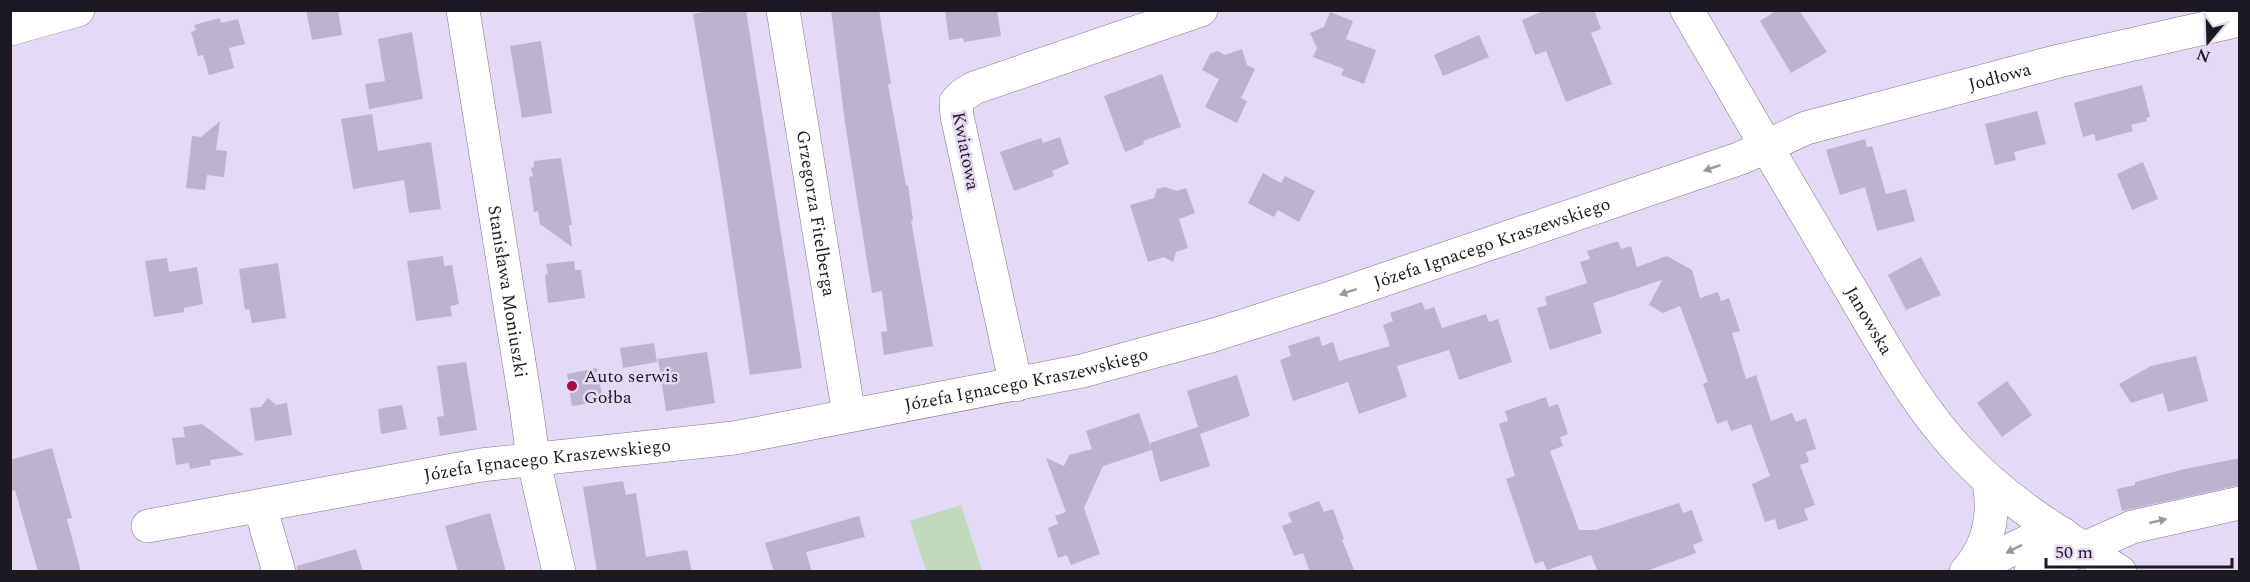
<svg xmlns="http://www.w3.org/2000/svg" width="2250" height="582" viewBox="0 0 2250 582" font-family="Spectral,serif">
	<rect width="100%" height="100%" fill="#e3daf6"/>
	<path fill="#bfdabd" d="M 961,505 L 982,571 L 926,571 L 910,521 Z"/>
	<g fill="#bcb3ce">
		<path d="M 306,10 L 338,10 L 342,35 L 312,40 Z"/>
		<path d="M 712,10 L 746,10 L 802,368 L 750,375 L 721,181 L 693,14 Z"/>
		<path d="M 831,10 L 879,10 L 891,84 L 888,84 L 906,185 L 908,185 L 913,220 L 911,220 L 933,346 L 884,355 L 881,332 L 887,331 L 882,291 L 872,293 L 845,123 Z"/>
		<path d="M 945,10 L 997,10 L 1001,36 L 964,42 L 963,38 L 949,40 Z"/>
		<path d="M 1545,10 L 1594,10 L 1601,29 L 1591,33 L 1612,84 L 1566,102 L 1546,51 L 1535,55 L 1522,20 Z"/>
		<path d="M 1777,10 L 1799,10 L 1827,52 L 1791,73 L 1760,21 Z"/>
		<path d="M 1330,12 L 1353,21 L 1346,39 L 1376,50 L 1364,84 L 1341,75 L 1344,69 L 1313,57 L 1317,48 L 1310,33 L 1324,27 Z"/>
		<path d="M 220,18 L 221,23 L 238,19 L 245,44 L 229,48 L 234,68 L 209,75 L 203,55 L 198,56 L 191,32 L 196,30 L 194,25 Z"/>
		<path d="M 412,32 L 423,99 L 369,109 L 365,84 L 385,81 L 378,39 Z"/>
		<path d="M 1479,35 L 1489,57 L 1443,76 L 1434,55 Z"/>
		<path d="M 541,41 L 552,113 L 522,118 L 510,46 Z"/>
		<path d="M 1242,49 L 1247,65 L 1255,69 L 1241,98 L 1247,101 L 1237,123 L 1205,107 L 1219,79 L 1202,70 L 1210,54 L 1218,51 L 1225,55 Z"/>
		<path d="M 1162,74 L 1181,127 L 1143,141 L 1144,144 L 1125,152 L 1104,96 Z"/>
		<path d="M 2142,85 L 2150,117 L 2146,118 L 2147,121 L 2131,125 L 2133,131 L 2096,141 L 2094,134 L 2083,137 L 2074,103 Z"/>
		<path d="M 2037,111 L 2046,144 L 2014,152 L 2016,160 L 1995,165 L 1985,124 Z"/>
		<path d="M 372,114 L 378,151 L 431,142 L 441,209 L 409,213 L 404,180 L 353,189 L 341,119 Z"/>
		<path d="M 220,121 L 216,150 L 227,151 L 224,177 L 207,175 L 205,190 L 186,188 L 192,136 L 201,137 Z"/>
		<path d="M 1060,137 L 1069,164 L 1052,171 L 1054,176 L 1014,191 L 1000,152 L 1041,138 L 1043,143 Z"/>
		<path d="M 1865,139 L 1867,147 L 1872,146 L 1886,194 L 1906,189 L 1915,221 L 1877,231 L 1865,187 L 1840,195 L 1826,150 Z"/>
		<path d="M 561,158 L 572,225 L 569,225 L 572,247 L 540,224 L 538,211 L 534,212 L 529,177 L 533,176 L 531,168 L 534,167 L 534,161 Z"/>
		<path d="M 2143,162 L 2158,199 L 2132,210 L 2117,174 Z"/>
		<path d="M 1263,173 L 1281,183 L 1285,176 L 1315,191 L 1299,222 L 1278,210 L 1274,217 L 1248,203 Z"/>
		<path d="M 1165,187 L 1177,191 L 1186,188 L 1195,213 L 1179,219 L 1188,248 L 1176,252 L 1173,262 L 1164,257 L 1148,262 L 1130,205 L 1154,198 L 1157,189 Z"/>
		<path d="M 1618,241 L 1621,249 L 1631,246 L 1637,267 L 1667,256 L 1692,270 L 1700,298 L 1718,292 L 1721,301 L 1729,298 L 1740,331 L 1732,333 L 1746,379 L 1756,375 L 1771,421 L 1792,413 L 1796,422 L 1806,418 L 1816,449 L 1806,452 L 1809,462 L 1800,465 L 1815,505 L 1804,509 L 1808,520 L 1778,530 L 1775,519 L 1765,522 L 1752,484 L 1770,476 L 1751,424 L 1731,431 L 1727,420 L 1717,424 L 1703,384 L 1708,382 L 1680,306 L 1663,313 L 1649,305 L 1662,280 L 1593,303 L 1602,333 L 1550,350 L 1537,308 L 1547,305 L 1545,297 L 1587,283 L 1580,262 L 1590,259 L 1587,251 Z"/>
		<path d="M 443,256 L 444,266 L 452,265 L 459,304 L 450,306 L 452,316 L 416,321 L 407,261 Z"/>
		<path d="M 1921,257 L 1941,295 L 1906,310 L 1888,275 Z"/>
		<path d="M 167,258 L 169,272 L 197,267 L 203,304 L 184,308 L 184,312 L 154,317 L 145,261 Z"/>
		<path d="M 574,261 L 575,270 L 581,270 L 585,298 L 548,303 L 545,275 L 548,274 L 546,264 Z"/>
		<path d="M 278,263 L 286,318 L 252,323 L 249,309 L 245,310 L 239,269 Z"/>
		<path d="M 1422,302 L 1425,310 L 1434,307 L 1442,328 L 1486,314 L 1489,322 L 1498,319 L 1512,362 L 1459,380 L 1449,350 L 1397,366 L 1407,397 L 1359,414 L 1348,382 L 1293,401 L 1280,360 L 1291,356 L 1288,346 L 1319,336 L 1322,346 L 1333,342 L 1339,361 L 1390,346 L 1383,325 L 1393,321 L 1390,313 Z"/>
		<path d="M 654,343 L 657,362 L 623,368 L 620,348 Z"/>
		<path d="M 707,352 L 715,403 L 666,411 L 658,359 Z"/>
		<path d="M 2196,356 L 2208,401 L 2168,412 L 2163,393 L 2131,403 L 2119,384 L 2151,366 Z"/>
		<path d="M 466,362 L 477,430 L 440,436 L 437,417 L 444,416 L 437,366 Z"/>
		<path d="M 597,368 L 603,401 L 572,406 L 567,374 Z"/>
		<path d="M 1237,375 L 1250,416 L 1200,434 L 1210,466 L 1160,482 L 1150,443 L 1198,427 L 1187,391 Z"/>
		<path d="M 2007,381 L 2032,415 L 2002,437 L 1977,403 Z"/>
		<path d="M 1546,397 L 1549,407 L 1558,404 L 1568,434 L 1560,437 L 1563,446 L 1550,451 L 1579,530 L 1596,530 L 1679,503 L 1683,513 L 1692,510 L 1703,541 L 1693,545 L 1696,553 L 1644,572 L 1598,572 L 1591,555 L 1547,570 L 1543,561 L 1535,564 L 1506,479 L 1515,476 L 1499,424 L 1508,421 L 1505,411 Z"/>
		<path d="M 268,398 L 276,405 L 287,403 L 292,435 L 255,441 L 250,408 L 261,407 Z"/>
		<path d="M 402,405 L 407,429 L 381,434 L 378,409 Z"/>
		<path d="M 1139,413 L 1152,450 L 1103,466 L 1084,508 L 1100,554 L 1071,565 L 1067,555 L 1058,558 L 1048,528 L 1058,524 L 1055,516 L 1066,512 L 1046,458 L 1064,466 L 1069,455 L 1092,449 L 1086,431 Z"/>
		<path d="M 202,424 L 244,455 L 210,460 L 211,465 L 190,469 L 189,463 L 176,465 L 172,438 L 185,437 L 183,427 Z"/>
		<path d="M 52,448 L 72,518 L 67,519 L 81,572 L 38,572 L 15,490 L 10,491 L 10,460 Z"/>
		<path d="M 2240,458 L 2240,485 L 2122,511 L 2117,489 L 2135,485 L 2135,482 L 2185,469 Z"/>
		<path d="M 623,481 L 626,495 L 636,493 L 646,557 L 687,550 L 692,572 L 597,572 L 583,487 Z"/>
		<path d="M 1319,501 L 1324,512 L 1333,509 L 1344,539 L 1342,540 L 1355,572 L 1310,572 L 1303,553 L 1294,556 L 1282,526 L 1292,522 L 1288,513 Z"/>
		<path d="M 490,513 L 506,572 L 458,572 L 445,526 Z"/>
		<path d="M 859,516 L 865,537 L 806,552 L 812,572 L 774,572 L 765,543 Z"/>
		<path d="M 356,549 L 363,572 L 297,572 L 297,566 Z"/>
	</g>
	<g fill="none" stroke-linecap="round" stroke-linejoin="round">
		<defs>
			<g id="minor">
				<path id="s1" d="M 463,10 L 526,406 L 533,458 L 559,572"/>
				<path id="s2" d="M 783,10 L 849,415"/>
				<path id="s3" d="M 1687,10 C 1739,100 1791,189 1844,278 C 1880,338 1914,404 1963,455 C 2008,503 2065,536 2120,572"/>
				<path d="M 10,29 L 78,10"/>
				<path d="M 1016,385 L 957,116 L 956,102 L 963,95 L 974,88 L 1201,10"/>
				<path d="M 260,506 L 279,572"/>
				<path id="s4" d="M 148,526 L 481,465 L 734,438 L 1082,371 L 1214,335 L 1330,298 L 1741,158 L 1806,128 L 2059,61 L 2240,20"/>
				<path d="M 1967,571 L 2031,540 L 2063,534"/>
				<path d="M 1966,572 C 1989,546 1995,515 1989,482"/>
				<path d="M 2031,572 L 2132,527 L 2240,503"/>
			</g>
		</defs>
		<use href="#minor" stroke="#7e758e" stroke-width="34"/>
		<use href="#minor" stroke="#fff" stroke-width="33"/>
	</g>
	<defs><path id="oneway-solid" d="M-6-.8H1V-3.2L6.5 0L1 3.2V.8H-6Z" transform="scale(1.5)"/></defs>
	<g fill="#99989c">
		<use href="#oneway-solid" transform="translate(1712 168) rotate(161)"/>
		<use href="#oneway-solid" transform="translate(1348 292) rotate(161)"/>
		<use href="#oneway-solid" transform="translate(2158 521) rotate(-13)"/>
		<use href="#oneway-solid" transform="translate(2014 549) rotate(153)"/>
	</g>
	<circle fill="#a50c40" stroke="#e3daf6" stroke-width="2" cx="572" cy="386" r="6"/>
	<g text-anchor="middle" stroke-width="5" stroke-linejoin="round" paint-order="stroke">
		<g font-size="18" fill="#1d1923" stroke="#e3daf6">
			<text dy="6" stroke="none"><textPath href="#s4" startOffset="1912">Jodłowa</textPath></text>
			<text transform="translate(966 151) rotate(79)" y="6">Kwiatowa</text>
			<text dy="6" stroke="none"><textPath href="#s2" startOffset="206">Grzegorza Fitelberga</textPath></text>
			<text dy="6" stroke="none"><textPath href="#s4" startOffset="1377">Józefa Ignacego Kraszewskiego</textPath></text>
			<text dy="6" stroke="none"><textPath href="#s1" startOffset="285">Stanisława Moniuszki</textPath></text>
			<text dy="6" stroke="none"><textPath href="#s3" startOffset="360">Janowska</textPath></text>
			<text dy="6" stroke="none"><textPath href="#s4" startOffset="891">Józefa Ignacego Kraszewskiego</textPath></text>
			<text dy="6" stroke="none"><textPath href="#s4" startOffset="405">Józefa Ignacego Kraszewskiego</textPath></text>
		</g>
		<g font-size="18" fill="#1d1923" stroke="#e3daf6" text-anchor="start">
			<text x="584" y="382">Auto serwis<tspan x="584" dy="21">Gołba</tspan></text>
		</g>
	</g>
	<rect width="2250" height="582" fill="none" stroke="#1d1923" stroke-width="24"/>
	<g transform="translate(2208 42) rotate(199)" stroke="#e3daf6" stroke-width="4.5" paint-order="stroke">
	<path d="M0-4.5L10 22L0 15L-10 22Z" fill="#1d1923"/>
	<text y="-9" font-size="16" font-weight="bold" text-anchor="middle" fill="#1d1923">N</text>
	</g>
	<path d="M2046 558v9h186v-9" fill="none" stroke="#1d1923" stroke-width="3"/>
	<text x="2055" y="558" font-size="18" fill="#1d1923" stroke="#e3daf6" stroke-width="4.5" paint-order="stroke">50 m</text>
</svg>
